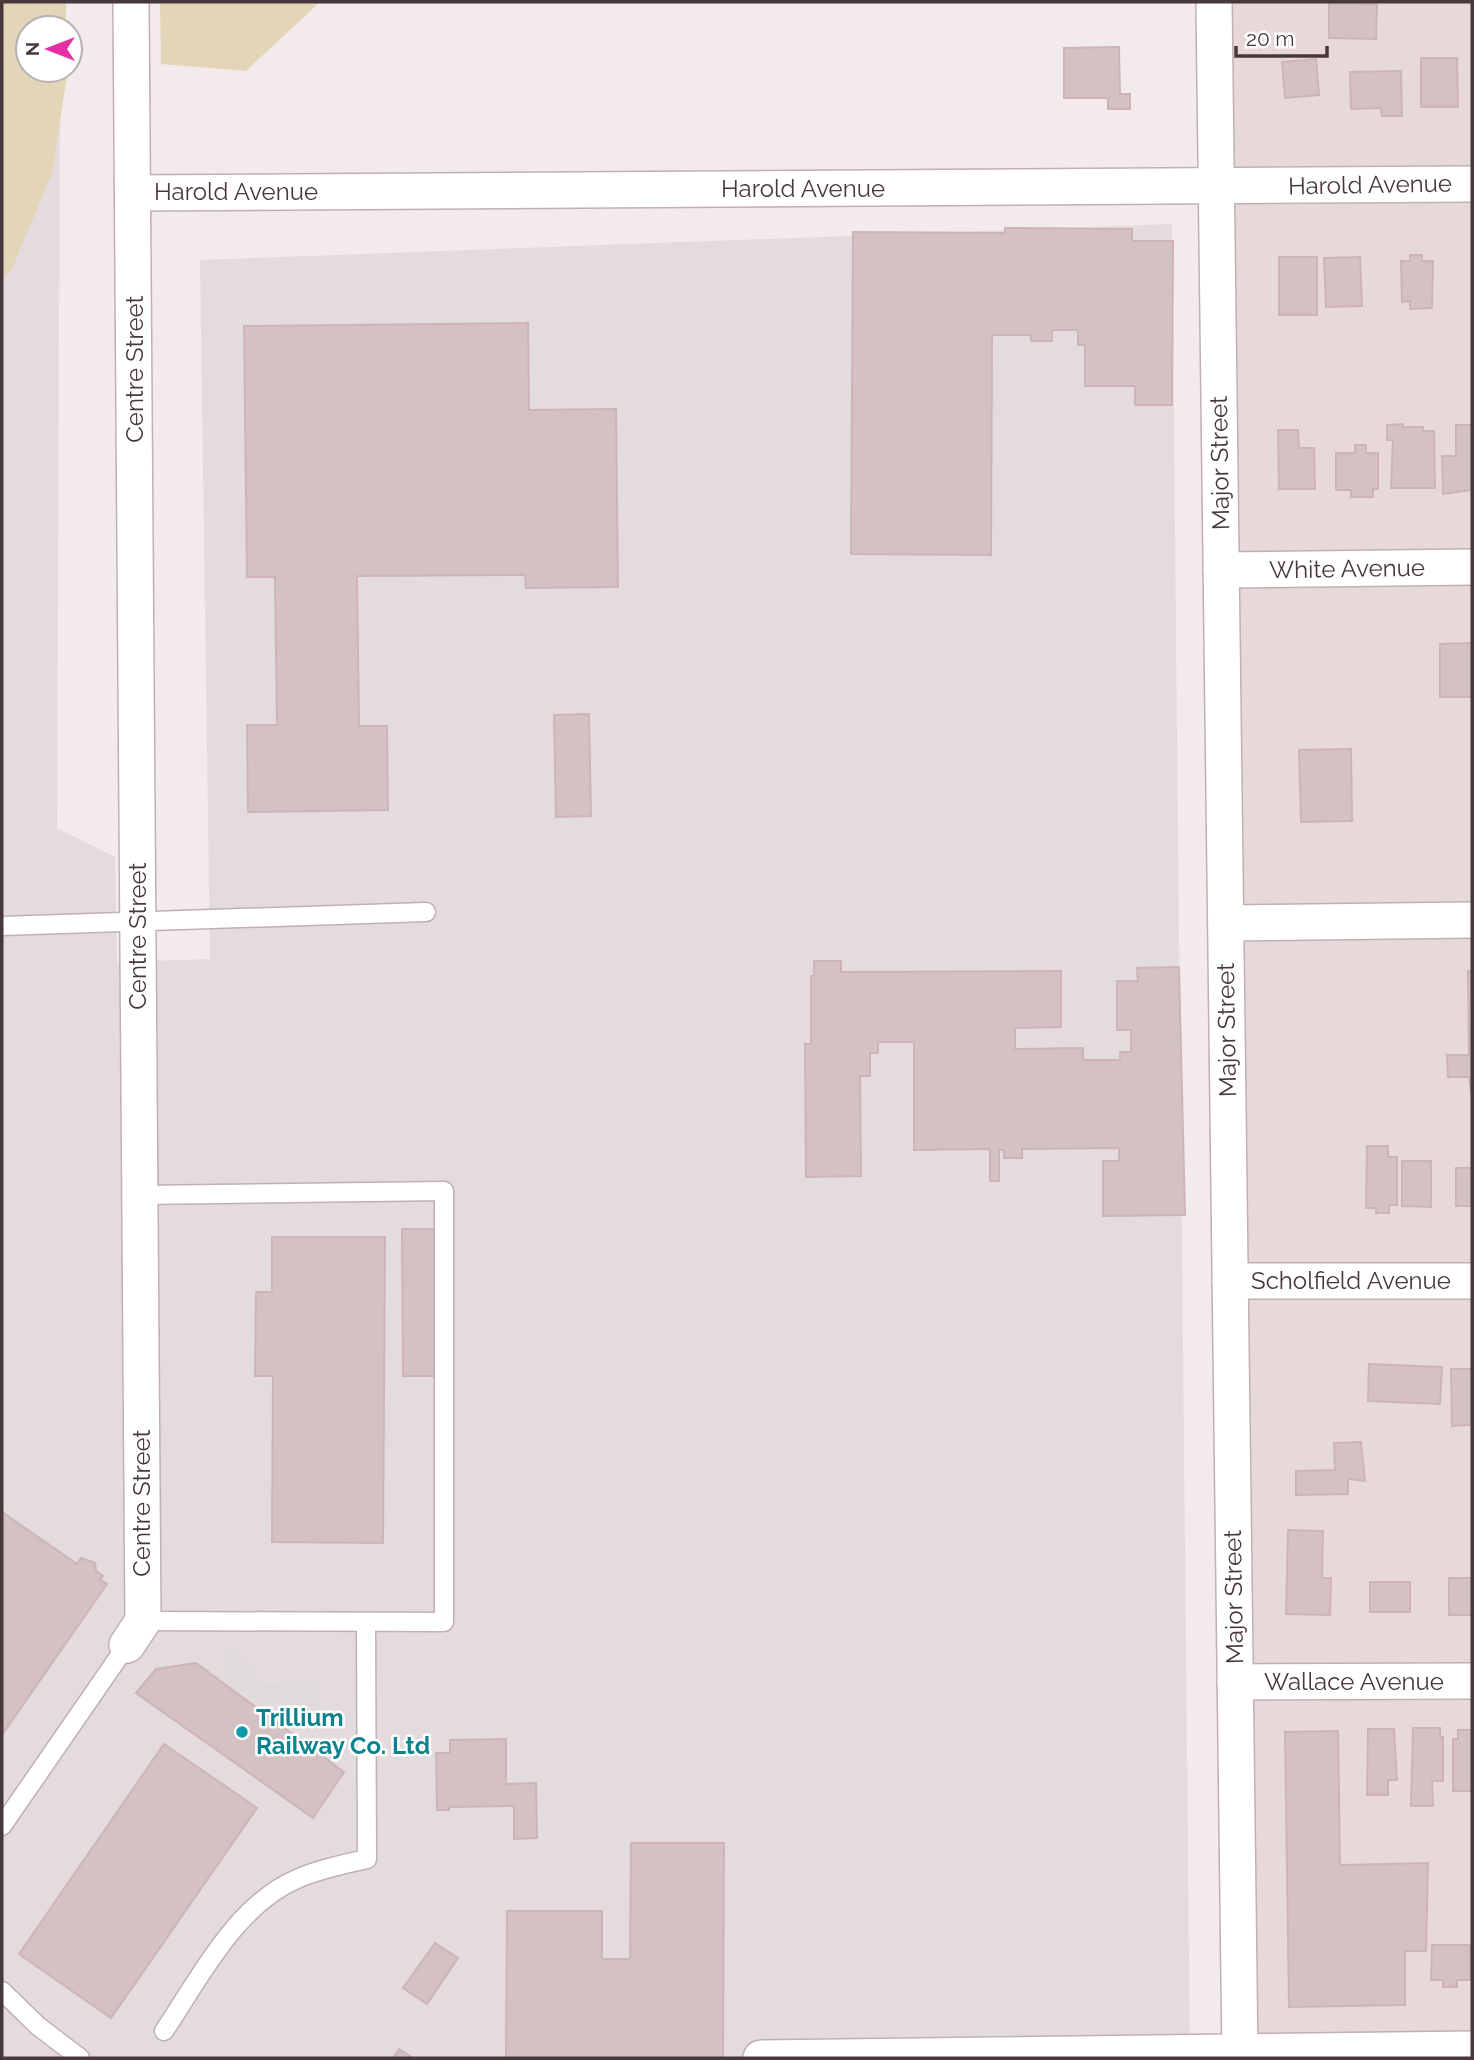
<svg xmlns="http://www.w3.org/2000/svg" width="1474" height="2060" viewBox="0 0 1474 2060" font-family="Raleway,sans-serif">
	<rect width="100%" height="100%" fill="#f3eaeb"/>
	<path fill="#e7d9da" d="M 1213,2 L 1472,2 L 1472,2058 L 1240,2058 Z"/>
	<path fill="#e3dbdd" d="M 2,2 L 28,28 L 28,70 L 60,70 L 57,828 L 115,857 L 117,962 L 210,959 L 200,260 L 1172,224 L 1190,2058 L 2,2058 Z"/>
	<g fill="#e3d5b7">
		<path d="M 2,2 L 66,2 L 66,28 L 28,28 L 28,70 L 67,70 L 67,76 L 52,173 L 11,271 L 2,278 Z"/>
		<path d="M 160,2 L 320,2 L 246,71 L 161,64 Z"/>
	</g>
	<path fill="#dfdadb" d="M 224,1645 L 257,1668 L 257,1681 L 263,1684 L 320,1687 L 320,1706 L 268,1704 L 243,1691 L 225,1677 Z"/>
	<g fill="#d4c1c4" stroke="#ceb4b9" stroke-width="2">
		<path d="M 1329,3 L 1377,4 L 1376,39 L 1329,38 Z"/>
		<path d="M 1119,47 L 1120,94 L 1130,94 L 1130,109 L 1108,109 L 1108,98 L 1064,98 L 1064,48 Z"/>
		<path d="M 1421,58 L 1457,58 L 1458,107 L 1421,107 Z"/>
		<path d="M 1316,59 L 1319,95 L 1285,98 L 1282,62 Z"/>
		<path d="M 1401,71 L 1402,116 L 1382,116 L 1381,108 L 1351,109 L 1350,72 Z"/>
		<path d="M 1005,228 L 1132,229 L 1132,241 L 1173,241 L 1172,405 L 1135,405 L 1135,386 L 1085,386 L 1085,345 L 1078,345 L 1078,330 L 1052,330 L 1052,341 L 1031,341 L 1031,335 L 992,335 L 991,555 L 851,554 L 853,232 L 1005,233 Z"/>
		<path d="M 1410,255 L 1422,255 L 1422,261 L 1433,261 L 1432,308 L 1410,309 L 1410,301 L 1402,302 L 1401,261 L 1410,261 Z"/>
		<rect x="1279" y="257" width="38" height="58"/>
		<path d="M 1360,257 L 1362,306 L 1326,307 L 1324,258 Z"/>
		<path d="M 528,323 L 529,410 L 616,409 L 618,587 L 526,588 L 525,575 L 357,576 L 359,726 L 387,726 L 388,810 L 248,812 L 247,725 L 277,725 L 275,577 L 247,577 L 244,326 Z"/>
		<path d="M 1403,424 L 1403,427 L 1423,427 L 1423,431 L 1434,431 L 1435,488 L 1391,488 L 1393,440 L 1387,440 L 1387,425 Z"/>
		<path d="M 1456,425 L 1472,425 L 1472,490 L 1443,494 L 1442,456 L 1456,456 Z"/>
		<path d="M 1278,430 L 1298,430 L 1299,448 L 1314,448 L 1315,489 L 1279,489 Z"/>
		<path d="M 1355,445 L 1366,445 L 1366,453 L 1378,453 L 1378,489 L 1373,489 L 1373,497 L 1351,497 L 1351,490 L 1336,490 L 1336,453 L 1355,453 Z"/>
		<path d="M 1472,643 L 1472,697 L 1440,697 L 1440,644 Z"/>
		<path d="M 589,714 L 591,816 L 556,817 L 554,715 Z"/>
		<path d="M 1351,749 L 1352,821 L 1301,822 L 1299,750 Z"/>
		<path d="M 814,961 L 841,961 L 841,972 L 1061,971 L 1061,1027 L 1015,1028 L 1015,1049 L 1083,1048 L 1083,1060 L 1120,1060 L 1120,1052 L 1131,1052 L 1131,1030 L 1117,1030 L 1117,981 L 1138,981 L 1137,968 L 1179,967 L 1185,1215 L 1103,1216 L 1103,1161 L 1119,1161 L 1119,1148 L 1022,1149 L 1022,1158 L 1004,1158 L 1004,1150 L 999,1150 L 999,1181 L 990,1181 L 990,1149 L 914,1150 L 914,1042 L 878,1042 L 878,1053 L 870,1053 L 870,1076 L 860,1076 L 861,1176 L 806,1177 L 805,1044 L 811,1044 L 811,976 L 814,976 Z"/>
		<path d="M 1468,971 L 1472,971 L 1472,1097 L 1469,1077 L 1448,1077 L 1447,1055 L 1469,1055 Z"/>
		<path d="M 1367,1146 L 1388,1146 L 1388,1157 L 1397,1157 L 1397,1205 L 1389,1205 L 1389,1213 L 1376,1213 L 1376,1208 L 1366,1208 Z"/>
		<path d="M 1402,1161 L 1431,1161 L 1431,1207 L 1402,1206 Z"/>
		<rect x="1456" y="1168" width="16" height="38"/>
		<path d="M 402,1229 L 435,1229 L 437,1376 L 403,1376 Z"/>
		<path d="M 272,1237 L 385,1237 L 383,1543 L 272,1542 L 273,1376 L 255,1376 L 256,1292 L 272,1292 Z"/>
		<path d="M 1369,1364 L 1442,1367 L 1440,1404 L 1368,1401 Z"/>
		<path d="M 1451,1369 L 1472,1369 L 1472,1425 L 1452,1426 Z"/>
		<path d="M 1361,1442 L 1365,1481 L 1348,1479 L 1348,1494 L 1296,1495 L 1296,1471 L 1335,1470 L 1334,1443 Z"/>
		<path d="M 2,1512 L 77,1564 L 81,1558 L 95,1563 L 96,1571 L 103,1576 L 100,1579 L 107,1584 L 2,1735 Z"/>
		<path d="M 1288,1530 L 1323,1531 L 1322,1578 L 1331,1578 L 1330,1615 L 1286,1614 Z"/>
		<rect x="1449" y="1578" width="23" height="37"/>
		<rect x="1370" y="1582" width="40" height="30"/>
		<path d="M 196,1663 L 344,1772 L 313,1818 L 136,1693 L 156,1669 Z"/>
		<path d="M 1413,1728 L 1440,1728 L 1440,1737 L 1443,1737 L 1443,1781 L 1432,1781 L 1433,1806 L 1411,1806 Z"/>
		<path d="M 1368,1729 L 1394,1729 L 1397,1780 L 1388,1780 L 1388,1795 L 1367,1795 Z"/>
		<path d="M 1458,1730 L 1472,1730 L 1472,1791 L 1453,1791 L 1453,1739 L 1458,1739 Z"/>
		<path d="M 1338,1731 L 1340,1865 L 1428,1863 L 1426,1951 L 1405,1951 L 1405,2005 L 1289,2007 L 1285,1732 Z"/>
		<path d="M 506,1739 L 506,1784 L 536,1783 L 537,1838 L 514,1839 L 514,1806 L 449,1807 L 449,1810 L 437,1810 L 436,1753 L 450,1753 L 450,1740 Z"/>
		<path d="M 164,1744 L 257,1808 L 111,2018 L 19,1954 Z"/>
		<path d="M 631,1843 L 724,1843 L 723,2058 L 506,2058 L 507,1911 L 602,1911 L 602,1959 L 630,1959 Z"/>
		<path d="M 435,1943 L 458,1958 L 427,2004 L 403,1988 Z"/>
		<path d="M 1432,1945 L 1470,1945 L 1470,1980 L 1457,1980 L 1457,1987 L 1443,1987 L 1443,1980 L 1431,1980 Z"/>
		<path d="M 399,2049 L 413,2058 L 393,2058 Z"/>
	</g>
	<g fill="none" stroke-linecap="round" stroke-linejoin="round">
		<defs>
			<g id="service">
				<path d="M 2,926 L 426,912"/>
				<path d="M 140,1195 L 444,1191 L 444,1622 L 143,1621"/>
				<path d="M 2,1826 L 127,1645"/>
				<path d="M 2,1991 L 38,2026 L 80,2058"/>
				<path d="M 164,2031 C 200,1978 236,1904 299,1878 C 320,1869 344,1864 367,1859 L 366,1622"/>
			</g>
			<g id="minor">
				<path d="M 1214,2 L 1240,2058"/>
				<path d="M 133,193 L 1472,184"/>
				<path d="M 1221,570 L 1472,567"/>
				<path d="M 1226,923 L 1472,920"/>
				<path d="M 1230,1281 L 1472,1281"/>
				<path d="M 127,1645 L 143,1621 L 131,2"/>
				<path d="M 1235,1682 L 1472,1681"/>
				<path d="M 761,2058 L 1472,2049"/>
			</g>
		</defs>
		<use href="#service" stroke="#c1b0b2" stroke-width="21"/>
		<use href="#minor" stroke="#c1b0b2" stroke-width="38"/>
		<use href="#service" stroke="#fff" stroke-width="18"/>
		<use href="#minor" stroke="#fff" stroke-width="35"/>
	</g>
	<circle fill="#0f9aa8" stroke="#fff" stroke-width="2.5" cx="242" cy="1732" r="7"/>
	<g text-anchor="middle" stroke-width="5" stroke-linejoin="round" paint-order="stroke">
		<g font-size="24" fill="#47393b" stroke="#fff">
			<text transform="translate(1370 185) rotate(-1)" y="8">Harold Avenue</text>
			<text x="803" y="197">Harold Avenue</text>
			<text x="236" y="200">Harold Avenue</text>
			<text transform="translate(135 369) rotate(-90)" y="8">Centre Street</text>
			<text transform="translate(1220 463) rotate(-91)" y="8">Major Street</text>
			<text transform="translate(1347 569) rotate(-1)" y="8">White Avenue</text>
			<text transform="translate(138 936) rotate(-90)" y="8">Centre Street</text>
			<text transform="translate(1227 1030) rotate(-91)" y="8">Major Street</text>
			<text x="1351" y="1289">Scholfield Avenue</text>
			<text transform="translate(142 1503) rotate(-90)" y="8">Centre Street</text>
			<text transform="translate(1234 1597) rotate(-91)" y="8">Major Street</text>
			<text x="1354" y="1690">Wallace Avenue</text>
		</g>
		<g font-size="24" font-weight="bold" fill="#0d838f" stroke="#fff" text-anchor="start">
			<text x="256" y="1726">Trillium<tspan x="256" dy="28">Railway Co. Ltd</tspan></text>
		</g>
	</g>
	<rect width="1474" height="2060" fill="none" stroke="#47393b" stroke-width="7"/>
	<g transform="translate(49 49) rotate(270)"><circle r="33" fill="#ffffff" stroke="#b5b0b1" stroke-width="2"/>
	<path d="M0-5L12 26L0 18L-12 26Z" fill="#e430a2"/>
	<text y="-10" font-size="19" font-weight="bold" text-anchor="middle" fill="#47393b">N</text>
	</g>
	<path d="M1236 46v10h91v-10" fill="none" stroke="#47393b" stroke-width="3.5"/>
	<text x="1246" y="46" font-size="21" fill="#47393b" stroke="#ffffff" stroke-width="5" paint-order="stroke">20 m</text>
</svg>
